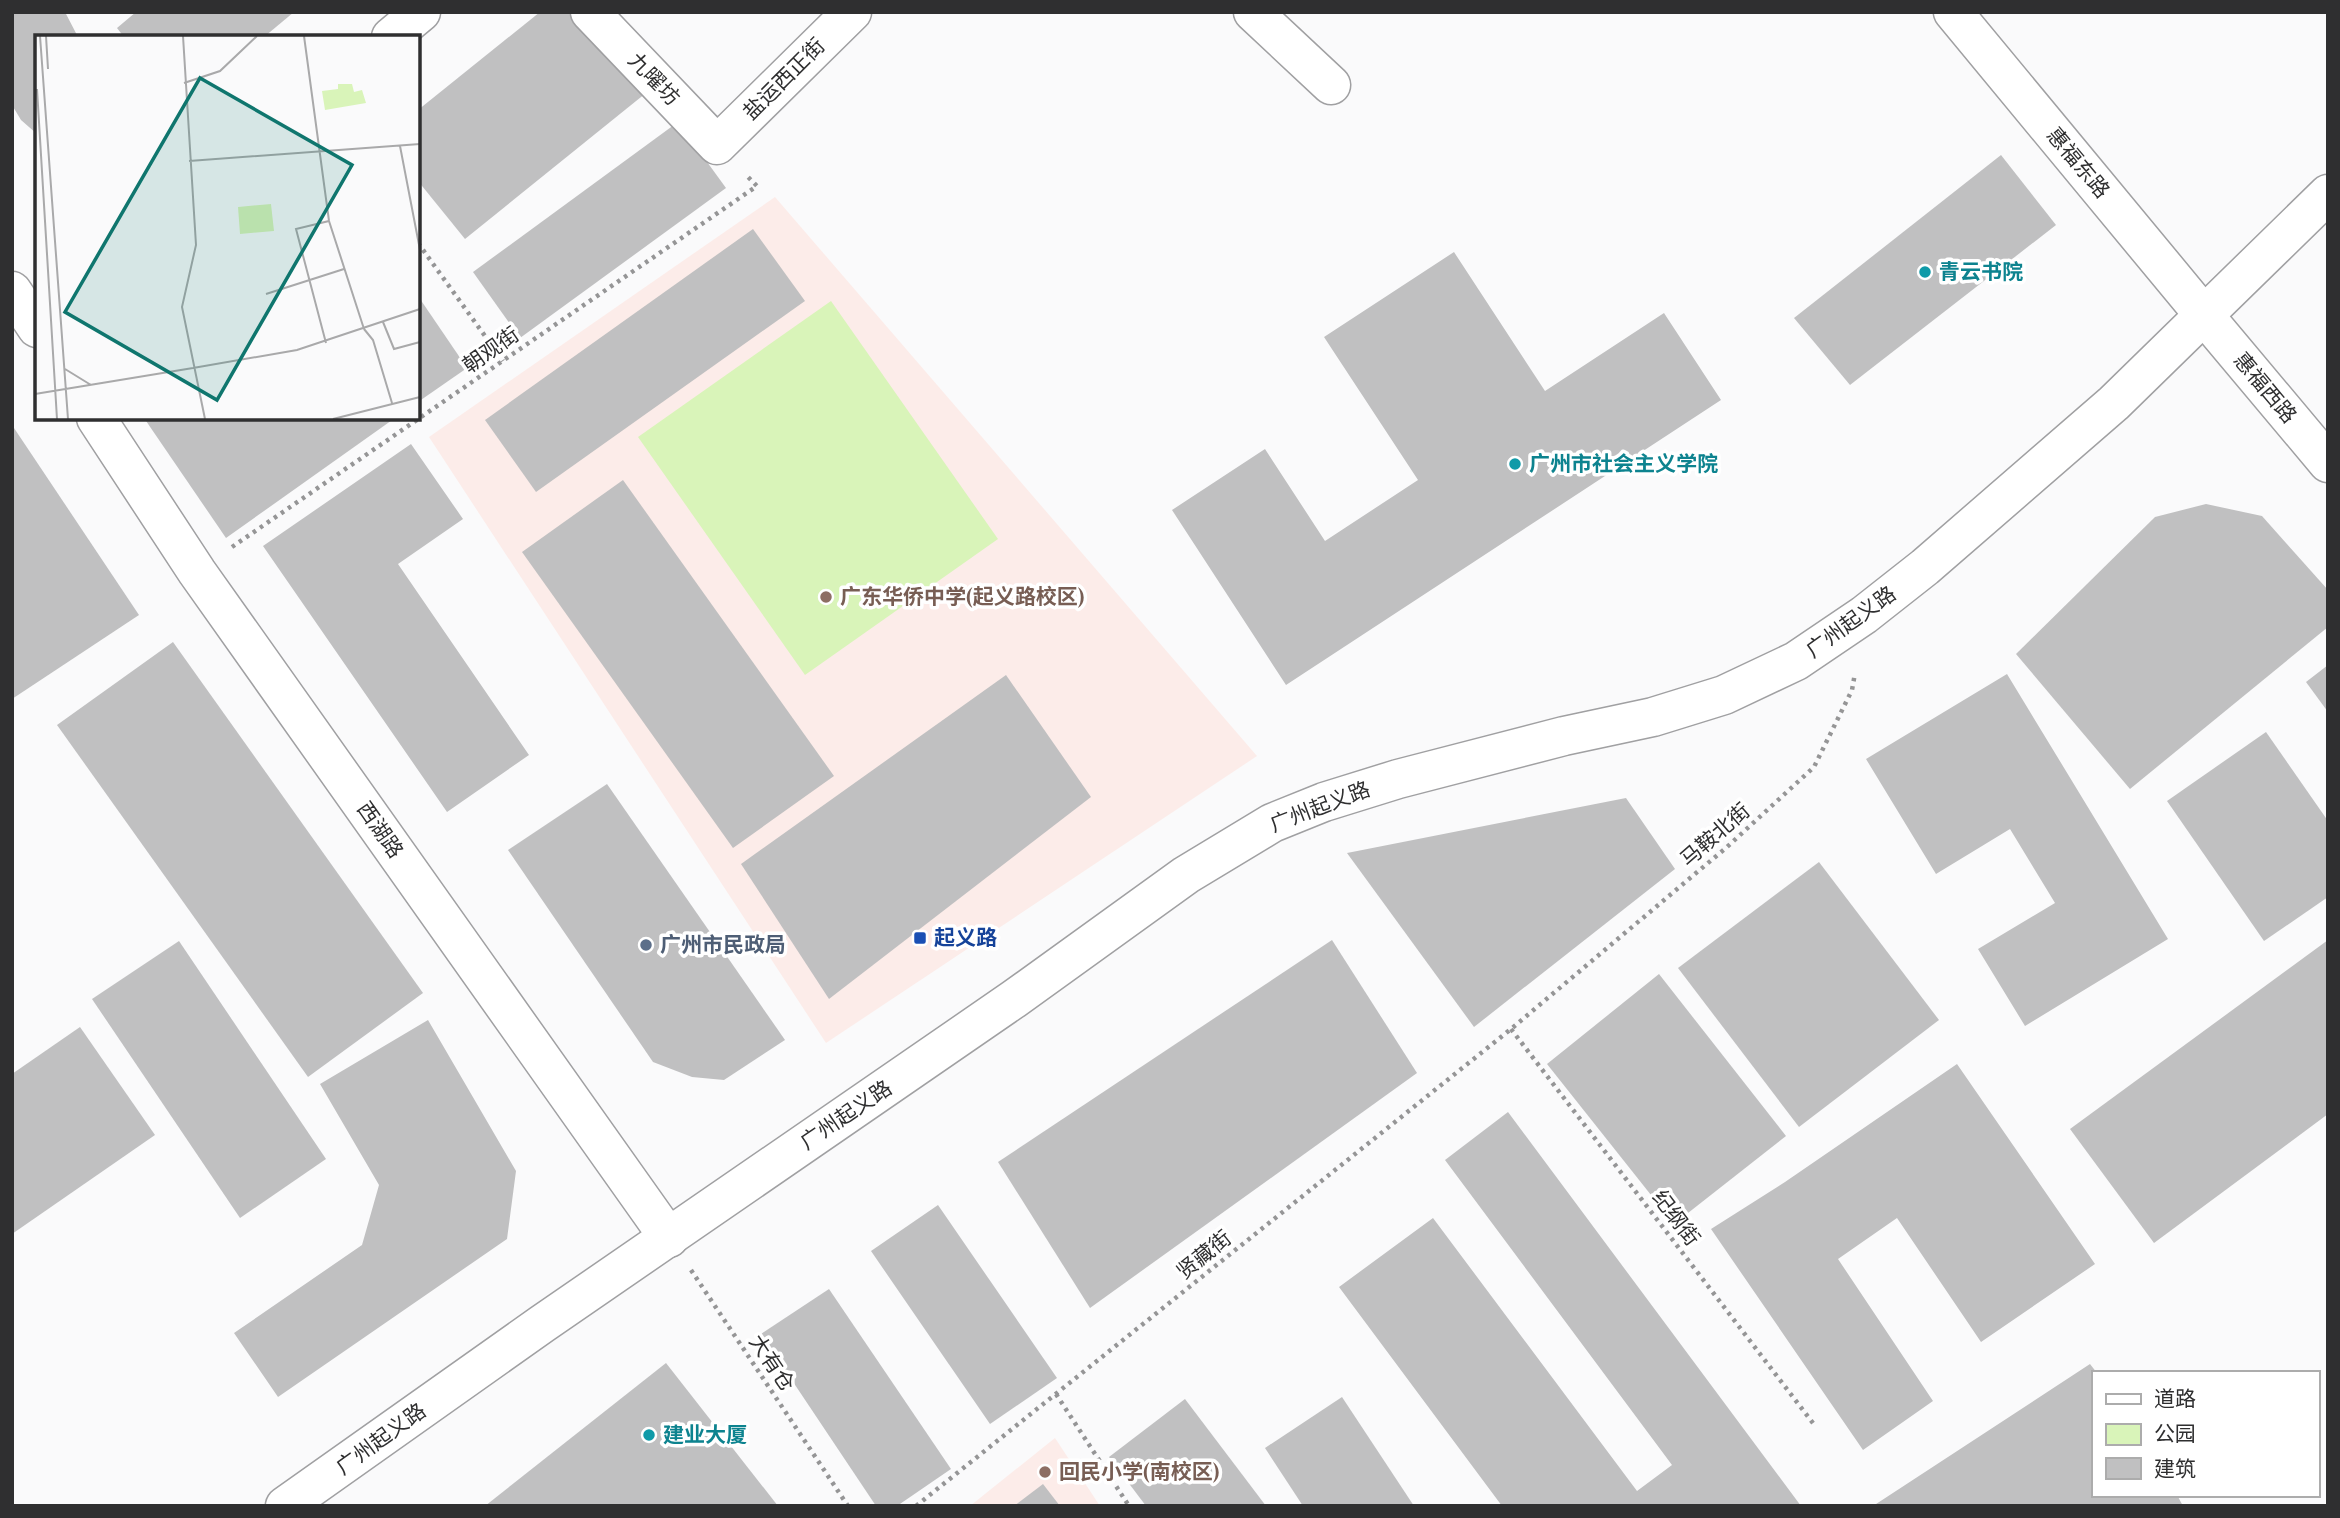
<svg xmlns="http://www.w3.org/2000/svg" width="2340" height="1518" viewBox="0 0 2340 1518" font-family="'Playfair Display','Noto Sans SC',serif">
	<rect width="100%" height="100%" fill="#fafafb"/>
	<g fill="#fcece9">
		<path d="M 775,197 L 1257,756 L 826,1043 L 429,437 Z"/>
		<path d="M 1055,1438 L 1100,1506 L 970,1506 Z"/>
	</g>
	<path fill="#d9f4b9" d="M 831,301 L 998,539 L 805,675 L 638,437 Z"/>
	<g fill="#c0c0c1">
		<path d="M 12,12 L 65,12 L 78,37 L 37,37 L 37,134 L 21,120 L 12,105 Z"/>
		<path d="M 136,12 L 294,12 L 264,37 L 124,37 L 117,28 Z"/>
		<path d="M 540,12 L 582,12 L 646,93 L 465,239 L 418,181 L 418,110 Z"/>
		<path d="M 678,122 L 726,188 L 520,338 L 473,272 Z"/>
		<path d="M 2001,155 L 2056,225 L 1850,385 L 1794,318 Z"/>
		<path d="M 753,229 L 805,301 L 536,492 L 485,420 Z"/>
		<path d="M 1454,252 L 1545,391 L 1664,313 L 1721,400 L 1286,685 L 1172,510 L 1265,449 L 1325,541 L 1418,480 L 1324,337 Z"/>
		<path d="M 418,296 L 467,368 L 418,402 Z"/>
		<path d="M 144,418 L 395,418 L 226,538 Z"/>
		<path d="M 12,425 L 139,615 L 12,699 Z"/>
		<path d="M 411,444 L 463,519 L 398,564 L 529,755 L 447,812 L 263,546 Z"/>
		<path d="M 623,480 L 834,776 L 733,848 L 522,552 Z"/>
		<path d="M 2206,504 L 2262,516 L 2328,590 L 2328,627 L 2130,789 L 2016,654 L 2155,517 Z"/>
		<path d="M 173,642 L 423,993 L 308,1077 L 57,725 Z"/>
		<path d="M 2328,665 L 2328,712 L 2306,682 Z"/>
		<path d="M 2007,674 L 2168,939 L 2025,1026 L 1978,949 L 2055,903 L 2010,829 L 1936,874 L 1866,759 Z"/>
		<path d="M 1006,675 L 1091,797 L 829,999 L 741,864 Z"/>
		<path d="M 2266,732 L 2328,821 L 2328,897 L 2264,941 L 2167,801 Z"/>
		<path d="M 607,784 L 785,1040 L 724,1080 L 692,1077 L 653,1062 L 508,850 Z"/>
		<path d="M 1626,798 L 1675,869 L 1474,1027 L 1347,853 Z"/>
		<path d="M 1819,862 L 1939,1020 L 1799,1127 L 1678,968 Z"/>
		<path d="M 1332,940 L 1417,1073 L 1090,1308 L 998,1162 Z"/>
		<path d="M 2328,940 L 2328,1114 L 2154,1243 L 2070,1129 Z"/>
		<path d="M 179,941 L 326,1159 L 240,1218 L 92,999 Z"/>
		<path d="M 1659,974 L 1786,1136 L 1674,1224 L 1547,1064 Z"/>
		<path d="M 428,1020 L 516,1171 L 507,1239 L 278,1397 L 234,1333 L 362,1245 L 379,1185 L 320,1084 Z"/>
		<path d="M 80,1027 L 155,1135 L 12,1234 L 12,1074 Z"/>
		<path d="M 1957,1064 L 2095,1264 L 1981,1342 L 1897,1218 L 1838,1259 L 1933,1401 L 1863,1450 L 1711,1229 L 1785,1182 Z"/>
		<path d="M 1508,1112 L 1801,1506 L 1502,1506 L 1339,1287 L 1433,1218 L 1637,1491 L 1672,1465 L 1445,1160 Z"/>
		<path d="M 938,1205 L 1057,1378 L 990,1424 L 871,1251 Z"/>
		<path d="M 829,1289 L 951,1469 L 897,1506 L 876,1506 L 761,1334 Z"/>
		<path d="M 666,1363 L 778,1506 L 485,1506 Z"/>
		<path d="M 2090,1364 L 2097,1373 L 2093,1373 L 2093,1495 L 2177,1495 L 2183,1506 L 1873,1506 Z"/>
		<path d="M 1342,1397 L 1414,1506 L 1303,1506 L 1265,1448 Z"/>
		<path d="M 1185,1399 L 1266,1506 L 1146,1506 L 1109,1457 Z"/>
		<path d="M 1043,1484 L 1060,1506 L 1014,1506 Z"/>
	</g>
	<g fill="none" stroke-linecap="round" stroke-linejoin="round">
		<defs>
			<g id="minor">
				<path d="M 590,12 L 717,145 L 852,12"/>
				<path d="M 1253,12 L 1331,85"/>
				<path d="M 1953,12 L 2203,314"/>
				<path d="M 391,37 L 421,12"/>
				<path d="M 12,291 L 37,328"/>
				<path d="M 96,418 L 197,572 L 669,1238"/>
			</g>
			<g id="major">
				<path d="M 2203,314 L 2328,463"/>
				<path d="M 285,1506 L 542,1324 L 1014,999 L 1186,875 L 1272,823 L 1324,802 L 1398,779 L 1564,736 L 1653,717 L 1724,695 L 1796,661 L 1864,615 L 1925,567 L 2114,403 L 2328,194"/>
			</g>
		</defs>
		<use href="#minor" stroke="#a0a0a2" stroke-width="41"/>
		<use href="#major" stroke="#a0a0a2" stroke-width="41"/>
		<g stroke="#959596" stroke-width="4.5" stroke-dasharray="3.5 5" stroke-linecap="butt">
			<path d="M 418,243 L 503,361"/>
			<path d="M 232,547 L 757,186 L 746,175"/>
			<path d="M 1511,1029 L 1816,1427"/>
			<path d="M 691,1270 L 848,1506"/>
			<path d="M 1056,1394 L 1129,1506"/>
			<path d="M 916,1506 L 1511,1029 L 1727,847 L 1814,767 L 1852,690 L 1855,673"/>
		</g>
		<use href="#minor" stroke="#fff" stroke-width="38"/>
		<use href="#major" stroke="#fff" stroke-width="38"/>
	</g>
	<g fill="#0f9aa8" stroke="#fff" stroke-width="2.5">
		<circle cx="1925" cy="272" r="7"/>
		<circle cx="1515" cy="464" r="7"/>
		<circle cx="649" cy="1435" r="7"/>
	</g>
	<g fill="#8d6e63" stroke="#fff" stroke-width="2.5">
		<circle cx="826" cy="597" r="7"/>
		<circle cx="1045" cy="1472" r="7"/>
	</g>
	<rect fill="#1a4fb4" stroke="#fff" stroke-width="2.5" x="913" y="931" width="14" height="14" rx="3.5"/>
	<circle fill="#5c6f8a" stroke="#fff" stroke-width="2.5" cx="646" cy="945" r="7"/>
	<g text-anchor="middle" stroke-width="7" stroke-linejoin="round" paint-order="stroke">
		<g font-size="21" fill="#2f2f30" stroke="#fff">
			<text transform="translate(654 79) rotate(46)" y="7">九曜坊</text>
			<text transform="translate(784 79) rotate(-45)" y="7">盐运西正街</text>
			<text transform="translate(2078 163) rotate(50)" y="7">惠福东路</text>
			<text transform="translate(491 350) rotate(-35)" y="7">朝观街</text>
			<text transform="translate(2265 388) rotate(50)" y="7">惠福西路</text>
			<text transform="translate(1851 622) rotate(-36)" y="7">广州起义路</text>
			<text transform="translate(1320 807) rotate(-21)" y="7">广州起义路</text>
			<text transform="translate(380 830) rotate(55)" y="7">西湖路</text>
			<text transform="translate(1715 835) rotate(-41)" y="7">马鞍北街</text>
			<text transform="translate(846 1115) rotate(-34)" y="7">广州起义路</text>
			<text transform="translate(1676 1218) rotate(53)" y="7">纪纲街</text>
			<text transform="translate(1204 1255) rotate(-39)" y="7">贤藏街</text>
			<text transform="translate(772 1363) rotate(56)" y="7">大有仓</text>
			<text transform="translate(381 1439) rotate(-36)" y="7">广州起义路</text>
		</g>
		<g font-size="21" font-weight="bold" fill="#0d838f" stroke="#fff" text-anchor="start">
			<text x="1939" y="279">青云书院</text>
			<text x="1529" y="471">广州市社会主义学院</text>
			<text x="663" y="1442">建业大厦</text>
		</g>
		<g font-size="21" font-weight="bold" fill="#785e54" stroke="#fff" text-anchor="start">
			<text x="840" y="604">广东华侨中学(起义路校区)</text>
			<text x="1059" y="1479">回民小学(南校区)</text>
		</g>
		<g font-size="21" font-weight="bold" fill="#164399" stroke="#fff" text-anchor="start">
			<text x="934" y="945">起义路</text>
		</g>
		<g font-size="21" font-weight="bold" fill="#4e5e75" stroke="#fff" text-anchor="start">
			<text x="660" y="952">广州市民政局</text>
		</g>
	</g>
	<g transform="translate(35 35)">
		<rect width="385" height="385" fill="#fafafb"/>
		<path d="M 303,49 L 317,49 L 319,57 L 327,55 L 331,68 L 290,75 L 287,56 L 303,54 ZM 236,169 L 239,196 L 205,199 L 203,172 Z" fill="#d9f4b9"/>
		<path fill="none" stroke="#a9a9aa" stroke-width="2" d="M 5,1 L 33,384M 11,1 L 13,34M 148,1 L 161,210 L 147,272 L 170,384M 269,1 L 294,186 L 329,294M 149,48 L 185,36 L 222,1M 2,54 L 22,384M 365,111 L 385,215M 154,126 L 385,109M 231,259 L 309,234M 348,287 L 359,314 L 385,307M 329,294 L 338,305 L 357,368M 291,308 L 261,194 L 294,186M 158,333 L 262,315 L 385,274M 30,334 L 56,350M 0,359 L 158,333M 298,384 L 385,362"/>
		<path fill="#0f766e" fill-opacity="0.15" stroke="#0f766e" stroke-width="3.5" d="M 165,43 L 317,130 L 182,365 L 30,277 Z"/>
		<rect width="385" height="385" fill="none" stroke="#2f2f30" stroke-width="3.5"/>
	</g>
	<rect width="2340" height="1518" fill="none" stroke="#2f2f30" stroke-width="28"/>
	<rect x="2092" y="1371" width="228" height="126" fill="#ffffff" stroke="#acacac" stroke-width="2"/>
	<rect x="2106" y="1394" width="35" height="10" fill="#ffffff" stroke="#acacac" stroke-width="2"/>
	<text x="2154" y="1406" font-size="21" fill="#2f2f30">道路</text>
	<rect x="2106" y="1424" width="35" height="21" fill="#d9f4b9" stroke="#acacac" stroke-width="2"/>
	<text x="2154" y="1441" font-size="21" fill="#2f2f30">公园</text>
	<rect x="2106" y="1458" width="35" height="21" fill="#c0c0c1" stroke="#acacac" stroke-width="2"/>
	<text x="2154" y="1476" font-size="21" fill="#2f2f30">建筑</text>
</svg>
